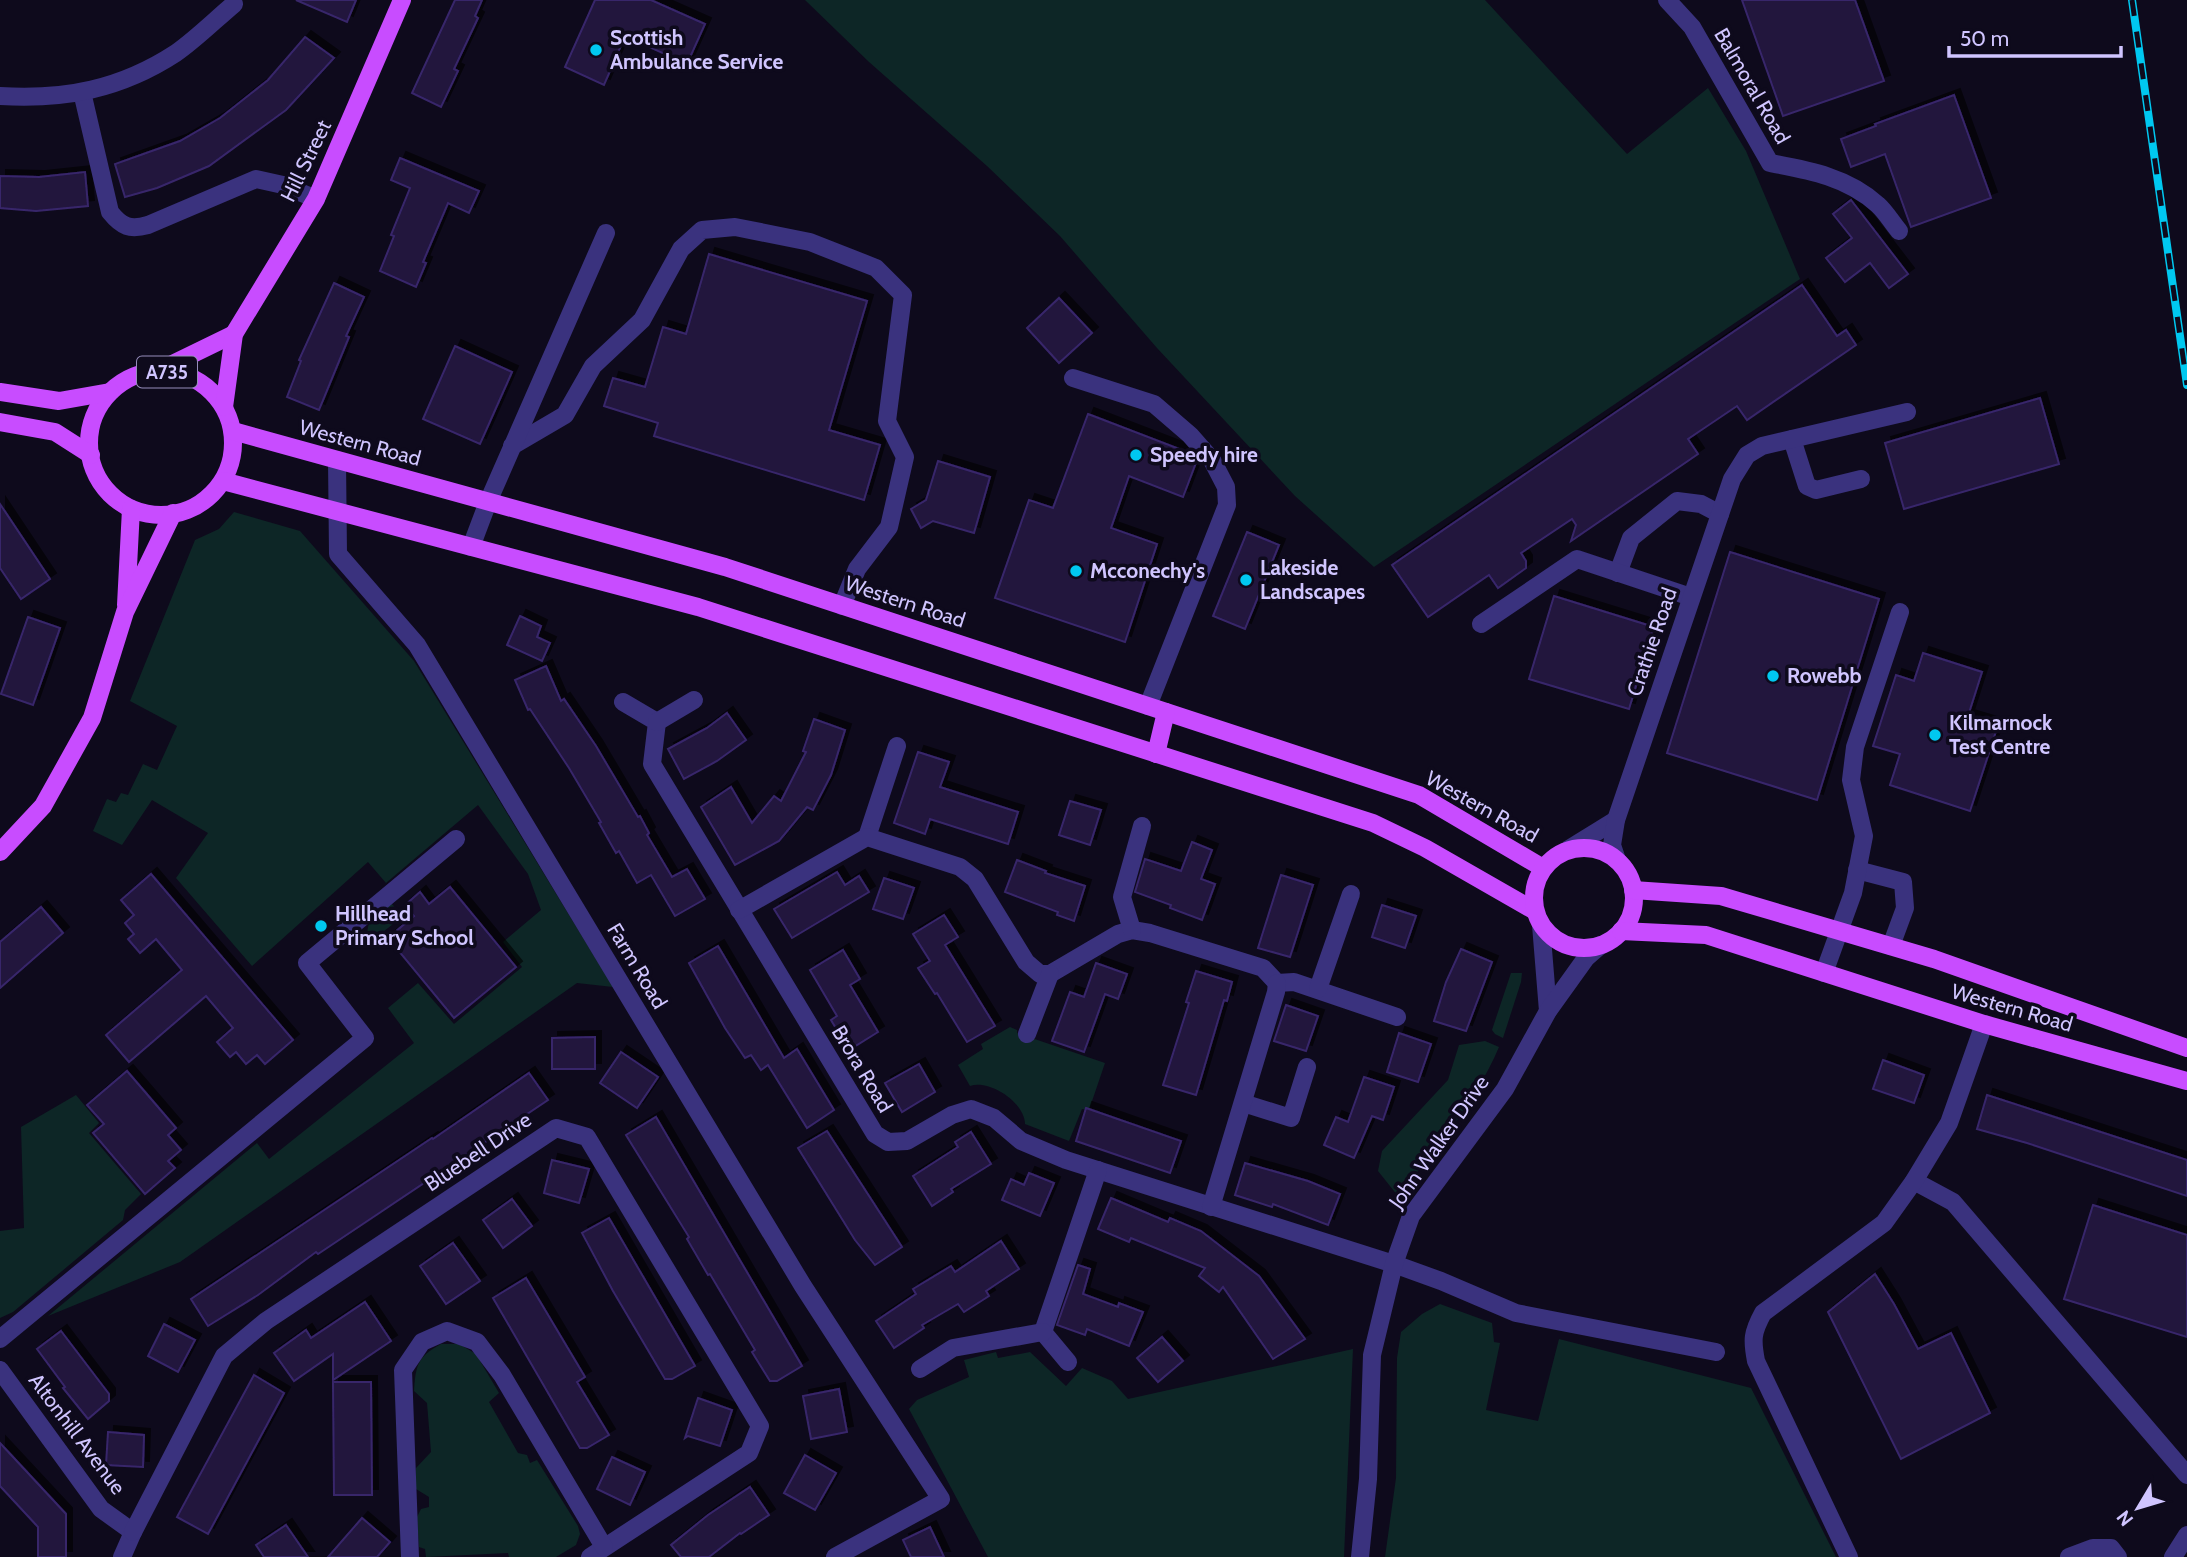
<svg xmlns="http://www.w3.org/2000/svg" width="2187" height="1557" viewBox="0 0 2187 1557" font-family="Cabin,sans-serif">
	<defs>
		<filter id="shadow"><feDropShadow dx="6" dy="-6" stdDeviation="0" flood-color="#0009"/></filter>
	</defs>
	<rect width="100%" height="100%" fill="#0e0a1c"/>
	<g fill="#0d2626">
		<path d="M 805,0 L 1485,0 L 1627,154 L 1708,88 L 1746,151 L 1800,279 L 1374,567 L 1295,496 L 1157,348 L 1060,236 L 987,166 L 869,62 Z"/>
		<path d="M 234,512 L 300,531 L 414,661 L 613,987 L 577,983 L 180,1262 L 48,1316 L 257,1143 L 269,1159 L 414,1043 L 388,1008 L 418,983 L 454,1024 L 522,967 L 503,942 L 541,910 L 528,874 L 478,805 L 386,883 L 368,862 L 252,966 L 176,878 L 208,833 L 152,800 L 122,845 L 93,831 L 107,799 L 116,802 L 121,793 L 128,795 L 143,764 L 157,770 L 177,726 L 130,701 L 195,540 L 219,529 Z"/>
		<path d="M 390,902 L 403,916 L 368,944 C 365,920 372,917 390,902 Z"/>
		<path d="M 1511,973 L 1522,973 L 1521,982 L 1503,1038 L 1495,1034 L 1492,1030 Z"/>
		<path d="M 1010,1027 L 1017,1030 L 1017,1033 L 1105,1063 L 1089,1110 L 1082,1109 L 1069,1141 L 1025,1124 C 1025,1103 990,1079 970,1086 L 958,1065 L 983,1049 L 981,1044 Z"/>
		<path d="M 1485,1041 L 1499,1047 C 1475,1103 1436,1149 1398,1196 L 1378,1171 L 1382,1151 L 1448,1080 L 1459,1045 Z"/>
		<path d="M 76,1095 L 99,1123 L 89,1133 L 141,1194 L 125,1210 L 123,1220 L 13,1312 L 0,1318 L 0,1231 L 24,1228 L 21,1127 Z"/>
		<path d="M 1440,1304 L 1492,1323 L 1494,1342 L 1500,1343 L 1486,1410 L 1538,1421 L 1559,1339 L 1751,1388 L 1836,1557 L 1385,1557 L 1396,1478 L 1397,1358 L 1401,1332 L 1422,1314 Z"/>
		<path d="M 441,1344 L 459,1344 L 476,1354 L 499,1393 L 489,1402 L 518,1453 L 527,1455 L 530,1463 L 537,1460 L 578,1526 L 580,1534 L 576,1545 L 556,1557 L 509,1557 L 508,1553 L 426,1557 L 425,1549 L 419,1547 L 417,1517 L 421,1509 L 429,1507 L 429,1497 L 416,1489 L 416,1468 L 431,1452 L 427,1403 L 414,1391 C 416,1365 417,1357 441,1344 Z"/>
		<path d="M 1353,1349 L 1344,1557 L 988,1557 L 909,1409 L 917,1400 L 969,1377 L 964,1360 L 996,1352 L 998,1358 L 1030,1352 L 1066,1386 L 1082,1368 L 1112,1381 L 1128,1399 Z"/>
	</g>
	<g fill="#20153e" stroke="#38266b" stroke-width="2" filter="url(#shadow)">
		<path d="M 296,0 L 356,0 L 347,22 Z"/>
		<path d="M 455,0 L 482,0 L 475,16 L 478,18 L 454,69 L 458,71 L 441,107 L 412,93 Z"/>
		<path d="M 595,0 L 651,0 L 705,24 L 687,64 L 625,36 L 604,85 L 565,67 Z"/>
		<path d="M 1742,0 L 1855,0 L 1884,81 L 1783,116 Z"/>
		<path d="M 305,37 L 334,58 L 286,110 L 209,166 L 157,188 L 125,197 L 115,164 L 180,141 L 220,118 L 268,80 Z"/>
		<path d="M 1954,95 L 1991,198 L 1911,227 L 1885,154 L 1851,167 L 1841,139 L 1876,126 L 1875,124 Z"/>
		<path d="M 400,158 L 479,191 L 469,213 L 448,203 L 423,262 L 426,263 L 416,287 L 380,271 L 394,236 L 391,235 L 410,188 L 391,180 Z"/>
		<path d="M 85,172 L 88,206 L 36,211 L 0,208 L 0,176 L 39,177 Z"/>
		<path d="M 1851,200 L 1908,274 L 1889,288 L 1870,263 L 1845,282 L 1826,258 L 1852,238 L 1833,214 Z"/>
		<path d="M 709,254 L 867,301 L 829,430 L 880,445 L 864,500 L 654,436 L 658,423 L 604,406 L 613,378 L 645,387 L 663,327 L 686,334 Z"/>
		<path d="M 334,283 L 364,297 L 346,336 L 349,337 L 319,410 L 287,397 L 301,361 L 299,360 Z"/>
		<path d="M 1802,285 L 1837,336 L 1846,330 L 1856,345 L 1747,420 L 1737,406 L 1688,439 L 1698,454 L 1571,541 L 1576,525 L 1572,519 L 1521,553 L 1526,561 L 1526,568 L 1498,588 L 1489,575 L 1428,617 L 1392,565 Z"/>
		<path d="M 1059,298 L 1092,333 L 1059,363 L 1027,328 Z"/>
		<path d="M 455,346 L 512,372 L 480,444 L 423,419 Z"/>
		<path d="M 2040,398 L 2059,464 L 1904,509 L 1885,443 Z"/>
		<path d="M 1088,414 L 1190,453 L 1197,460 L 1183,497 L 1129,476 L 1111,528 L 1157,544 L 1125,642 L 995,598 L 1029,500 L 1053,508 Z"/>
		<path d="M 938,461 L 990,477 L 974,533 L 933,521 L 921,528 L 911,509 L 926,500 Z"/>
		<path d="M 0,504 L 50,579 L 21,599 L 0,568 Z"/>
		<path d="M 1247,532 L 1279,545 L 1245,629 L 1213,616 Z"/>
		<path d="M 1730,552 L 1879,599 L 1817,800 L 1667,753 Z"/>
		<path d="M 1554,596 L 1654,627 L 1629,709 L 1529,679 Z"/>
		<path d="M 520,616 L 541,626 L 537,637 L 550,643 L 542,661 L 507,645 Z"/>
		<path d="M 28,617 L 60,628 L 33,705 L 1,694 Z"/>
		<path d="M 1923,653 L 1982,672 L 1968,716 L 1998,725 L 1970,811 L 1890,785 L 1900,754 L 1873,746 L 1896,675 L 1914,681 Z"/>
		<path d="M 546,666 L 561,701 L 564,699 L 596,746 L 638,817 L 640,816 L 649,833 L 647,835 L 672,877 L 687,869 L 705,899 L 675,916 L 651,875 L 637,883 L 619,851 L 616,853 L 599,823 L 601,822 L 569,768 L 530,709 L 528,710 L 515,680 Z"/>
		<path d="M 727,713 L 746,740 L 717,761 L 684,779 L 668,749 L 707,728 Z"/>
		<path d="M 814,719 L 845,730 L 831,775 L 813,810 L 807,807 L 779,841 L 735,865 L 701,807 L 731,787 L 752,823 L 774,796 L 781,801 L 806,752 L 803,751 Z"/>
		<path d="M 918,752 L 949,762 L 940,787 L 1018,812 L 1008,844 L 930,819 L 925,834 L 894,823 Z"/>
		<path d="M 1070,801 L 1101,810 L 1090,845 L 1059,835 Z"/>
		<path d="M 1192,842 L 1212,850 L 1201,879 L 1215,884 L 1202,920 L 1170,908 L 1171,905 L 1135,892 L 1145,859 L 1181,871 Z"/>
		<path d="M 1017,860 L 1046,871 L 1045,873 L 1085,886 L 1074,921 L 1057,915 L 1058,912 L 1005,892 Z"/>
		<path d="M 837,872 L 845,885 L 859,876 L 869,892 L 792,938 L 774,909 Z"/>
		<path d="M 151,874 L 293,1040 L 265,1064 L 257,1055 L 246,1064 L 236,1052 L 230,1057 L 217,1042 L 233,1028 L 206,996 L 129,1062 L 106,1035 L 182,970 L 156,939 L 140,953 L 128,939 L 134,934 L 125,923 L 134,915 L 121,900 Z"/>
		<path d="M 1281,875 L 1313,885 L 1290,957 L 1258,948 Z"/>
		<path d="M 884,878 L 914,888 L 903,919 L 873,909 Z"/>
		<path d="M 450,887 L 516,967 L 454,1018 L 388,938 L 414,916 L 405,905 L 420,892 L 429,904 Z"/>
		<path d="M 1382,905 L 1416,916 L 1405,948 L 1372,937 Z"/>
		<path d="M 41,907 L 63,933 L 0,988 L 0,942 Z"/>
		<path d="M 944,915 L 958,937 L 945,945 L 995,1026 L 967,1042 L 937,993 L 935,994 L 918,968 L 930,961 L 913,934 Z"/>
		<path d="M 718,946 L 784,1058 L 797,1049 L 834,1110 L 807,1128 L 768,1065 L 761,1070 L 751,1055 L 745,1058 L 725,1028 L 689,963 Z"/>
		<path d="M 1461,949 L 1492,962 L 1466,1031 L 1434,1021 L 1446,982 Z"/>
		<path d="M 843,950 L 860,979 L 850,985 L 878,1032 L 849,1050 L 831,1020 L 837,1016 L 810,970 Z"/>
		<path d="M 1096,963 L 1127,974 L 1118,999 L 1105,994 L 1084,1052 L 1052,1041 L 1070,992 L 1084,997 Z"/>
		<path d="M 1196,971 L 1232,982 L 1227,1001 L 1224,1000 L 1196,1095 L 1163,1085 L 1189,1003 L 1186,1002 Z"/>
		<path d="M 1286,1005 L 1318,1016 L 1306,1051 L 1274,1041 Z"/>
		<path d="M 1399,1033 L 1431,1044 L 1418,1082 L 1387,1072 Z"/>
		<path d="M 595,1037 L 595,1069 L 552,1069 L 552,1038 Z"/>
		<path d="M 621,1052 L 658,1077 L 637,1108 L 600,1083 Z"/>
		<path d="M 1883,1060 L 1924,1075 L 1914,1103 L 1873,1089 Z"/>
		<path d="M 919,1064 L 935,1092 L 902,1112 L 885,1083 Z"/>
		<path d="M 127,1071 L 176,1128 L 168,1135 L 181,1150 L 168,1161 L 175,1168 L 145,1194 L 93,1133 L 104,1124 L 87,1105 Z"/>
		<path d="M 529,1073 L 548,1100 L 318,1254 L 316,1252 L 258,1295 L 208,1326 L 191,1299 L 432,1138 L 433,1139 Z"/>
		<path d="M 1364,1077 L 1394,1087 L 1383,1120 L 1372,1116 L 1354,1158 L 1324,1145 L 1336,1117 L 1348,1122 Z"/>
		<path d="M 1987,1095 L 2187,1160 L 2187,1196 L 2027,1143 L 1977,1129 Z"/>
		<path d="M 1086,1108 L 1181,1141 L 1170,1173 L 1076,1141 Z"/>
		<path d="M 656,1117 L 802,1366 L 777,1381 L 770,1381 L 752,1352 L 755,1350 L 710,1274 L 708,1275 L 687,1239 L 689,1237 L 626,1135 Z"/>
		<path d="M 827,1131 L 902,1247 L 875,1265 L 855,1240 L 798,1148 Z"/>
		<path d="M 971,1132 L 991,1164 L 951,1189 L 953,1192 L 932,1206 L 913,1176 L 958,1147 L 955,1142 Z"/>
		<path d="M 552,1160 L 589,1169 L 579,1203 L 544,1193 Z"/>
		<path d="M 1245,1163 L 1308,1181 L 1340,1194 L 1328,1225 L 1273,1204 L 1272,1207 L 1235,1195 Z"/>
		<path d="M 1029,1173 L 1054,1183 L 1040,1216 L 1002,1200 L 1011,1179 L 1024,1185 Z"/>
		<path d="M 1111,1198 L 1168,1222 L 1170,1218 L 1201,1231 L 1259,1276 L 1305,1339 L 1273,1359 L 1223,1287 L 1219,1292 L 1199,1276 L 1205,1268 L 1131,1238 L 1129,1242 L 1098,1229 Z"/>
		<path d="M 512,1199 L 532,1226 L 503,1248 L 483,1220 Z"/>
		<path d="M 2093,1205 L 2187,1235 L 2187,1337 L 2064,1299 Z"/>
		<path d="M 609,1218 L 695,1366 L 672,1379 L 665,1379 L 613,1291 L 582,1233 Z"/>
		<path d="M 1001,1241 L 1019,1269 L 986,1291 L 989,1296 L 964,1312 L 958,1304 L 922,1325 L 924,1328 L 894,1348 L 876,1321 L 916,1294 L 913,1289 L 951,1266 L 955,1272 Z"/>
		<path d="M 453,1243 L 480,1281 L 446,1304 L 420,1266 Z"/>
		<path d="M 1078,1265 L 1090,1269 L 1083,1294 L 1118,1307 L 1119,1303 L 1143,1312 L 1129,1346 L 1087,1329 L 1085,1335 L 1057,1325 Z"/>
		<path d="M 1875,1274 L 1894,1304 L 1918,1349 L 1951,1333 L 1990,1413 L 1901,1459 L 1828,1312 Z"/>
		<path d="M 526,1278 L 585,1377 L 577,1382 L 609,1435 L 587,1448 L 580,1448 L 493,1298 Z"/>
		<path d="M 365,1302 L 391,1341 L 333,1380 L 333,1354 L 294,1381 L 274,1353 L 306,1330 L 311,1338 Z"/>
		<path d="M 164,1324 L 195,1340 L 178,1372 L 148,1356 Z"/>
		<path d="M 61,1331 L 109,1394 L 109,1401 L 88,1419 L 63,1388 L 65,1387 L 37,1349 Z"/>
		<path d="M 1162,1337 L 1183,1361 L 1158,1382 L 1137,1358 Z"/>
		<path d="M 254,1375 L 284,1393 L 208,1534 L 177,1517 Z"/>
		<path d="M 333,1382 L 371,1382 L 372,1495 L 334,1495 Z"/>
		<path d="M 839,1389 L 847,1432 L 811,1439 L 803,1396 Z"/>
		<path d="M 698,1398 L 732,1410 L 720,1446 L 688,1436 L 685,1438 Z"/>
		<path d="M 108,1432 L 144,1435 L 143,1467 L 106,1465 Z"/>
		<path d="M 0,1443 L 66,1514 L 66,1557 L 38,1557 L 38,1527 L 0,1486 Z"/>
		<path d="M 805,1455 L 836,1473 L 815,1510 L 784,1493 Z"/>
		<path d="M 612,1457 L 645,1472 L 630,1505 L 597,1489 Z"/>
		<path d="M 750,1487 L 769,1515 L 741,1534 L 740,1533 L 709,1557 L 681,1557 L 671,1545 L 708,1515 Z"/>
		<path d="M 362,1518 L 390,1542 L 377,1557 L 328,1557 Z"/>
		<path d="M 286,1525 L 308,1557 L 264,1557 L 256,1545 Z"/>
		<path d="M 930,1527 L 944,1557 L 911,1557 L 903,1540 Z"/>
	</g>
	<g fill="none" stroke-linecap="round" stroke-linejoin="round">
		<g stroke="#3a327e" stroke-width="18">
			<path d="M 1667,0 L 1692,27 L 1770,163 C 1808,170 1848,177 1878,205 C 1886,212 1892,223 1899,231"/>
			<path d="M 82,92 L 110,212 C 122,227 130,230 148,225 L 256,179 L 283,185 L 316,199"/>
			<path d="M 0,96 C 65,100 121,89 176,53 C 196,39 215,20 234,4"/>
			<path d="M 1073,378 L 1154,404 L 1190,435 L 1212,460 L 1226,487 L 1227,505 L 1148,706"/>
			<path d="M 1792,439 L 1807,486 L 1816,490 L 1861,479"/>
			<path d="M 512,446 L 565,415 L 593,366 L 642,320 L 681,249 L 702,230 L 735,227 L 810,242 L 876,268 L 903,295 L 887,421 L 905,457 L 889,527 L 857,569 L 842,606"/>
			<path d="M 337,460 L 338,554 L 417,645 L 803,1286 L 941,1499 L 835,1557"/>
			<path d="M 471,547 L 488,502 L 606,233"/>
			<path d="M 1618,573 L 1631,538 L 1677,501 L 1701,504 L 1720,514"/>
			<path d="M 1481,624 L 1577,559 L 1691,597"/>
			<path d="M 623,702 L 657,722 L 652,764 L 875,1134 L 888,1142 L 907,1141 L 952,1115 L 971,1109 L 994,1118 L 1021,1141 L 1066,1160 L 1394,1264 L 1441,1281 L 1516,1313 L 1716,1352"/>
			<path d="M 657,722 L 694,700"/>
			<path d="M 867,837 L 897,746"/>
			<path d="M 1569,849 L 1616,820"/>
			<path d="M 1617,860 L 1612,845 L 1616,820 L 1732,479 L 1747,455 L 1762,446 L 1907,412"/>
			<path d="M 1857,870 L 1903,882 L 1905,908 L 1891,946"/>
			<path d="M 739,910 L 867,837 L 960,867 L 975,879 L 1026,962 L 1040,974 L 1050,974 L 1118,934 L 1132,930 L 1150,933 L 1263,968 L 1277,983 L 1294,982 L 1397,1017"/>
			<path d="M 1541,925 L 1548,1011"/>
			<path d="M 1132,930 L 1122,897 L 1142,826"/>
			<path d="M 1824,973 L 1853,893 L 1864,836 L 1851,780 L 1855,747 L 1900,612"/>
			<path d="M 1318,989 L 1351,894"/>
			<path d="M 1027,1034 L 1050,974"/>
			<path d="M 1243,1103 L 1291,1118 L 1307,1067"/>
			<path d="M 1914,1181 L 1953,1202 L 2187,1475"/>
			<path d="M 1211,1207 L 1276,992 L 1277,983"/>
			<path d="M 0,1339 L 365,1038 L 307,963 L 456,839"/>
			<path d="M 1068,1362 L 1043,1332 L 1098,1170"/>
			<path d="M 920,1369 L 953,1348 L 1043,1332"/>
			<path d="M 0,1370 L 101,1509 L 133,1532 L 122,1557"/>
			<path d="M 133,1532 L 224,1356 L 266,1321 L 556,1128 L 587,1137 L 760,1426 L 749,1453 L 590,1557"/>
			<path d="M 410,1557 L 403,1370 L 422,1342 L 447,1331 L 477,1342 L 502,1375 L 604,1547"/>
			<path d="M 1360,1557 L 1368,1479 L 1372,1355 L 1394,1264 L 1411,1216 L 1505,1089 L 1548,1011 L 1586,958 L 1601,945"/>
			<path d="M 1849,1557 L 1756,1361 C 1752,1340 1752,1333 1763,1313 L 1884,1223 L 1914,1181 L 1949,1123 L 1984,1024"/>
			<path d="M 2069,1557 L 2093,1548 L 2111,1548 L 2118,1557"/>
			<path d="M 2173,1557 L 2187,1535"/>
		</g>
		<g stroke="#c84cff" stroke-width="18">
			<path d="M 158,371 L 234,334"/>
			<circle cx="161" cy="443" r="72"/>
			<path d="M 0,392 L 59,401 L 110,392"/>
			<path d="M 224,407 L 234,334 L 316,199 L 402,0"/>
			<path d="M 0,422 L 55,432 L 91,455"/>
			<path d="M 233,431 L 725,567 L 1419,795 L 1543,868"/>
			<path d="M 223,481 L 698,607 L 1373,823 L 1425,848 L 1535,911"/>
			<path d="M 126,605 L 131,509"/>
			<path d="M 1156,754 L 1166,712"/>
			<circle cx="1584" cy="898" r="50"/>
			<path d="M 0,852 L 43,806 L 92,718 L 125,612 L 173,513"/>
			<path d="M 1633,890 L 1721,896 L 1934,959 L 2187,1048"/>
			<path d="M 1621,931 L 1706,935 L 1984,1024 L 2187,1081"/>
		</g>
		<defs>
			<path id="rail" d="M 2132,0 L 2187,385"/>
		</defs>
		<use href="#rail" stroke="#00c8f0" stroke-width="8"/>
		<use href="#rail" stroke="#0e0a1c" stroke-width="5" stroke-dasharray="16" stroke-linecap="butt"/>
	</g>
	<g fill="#00c8f0" stroke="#0e0a1c" stroke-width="2.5">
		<circle cx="596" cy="50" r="7"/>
		<circle cx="1136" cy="455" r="7"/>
		<circle cx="1076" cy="571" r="7"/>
		<circle cx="1246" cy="580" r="7"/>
		<circle cx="1773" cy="676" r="7"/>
		<circle cx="1935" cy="735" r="7"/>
		<circle cx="321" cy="926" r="7"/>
	</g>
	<g text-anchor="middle" stroke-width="7" stroke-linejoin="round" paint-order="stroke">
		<rect fill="#0e0a1c" stroke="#968dbb" stroke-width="2" x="137" y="356.5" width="60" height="31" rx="5"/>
		<g font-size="19" font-weight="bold" fill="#d0c5ff">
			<text x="167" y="379">A735</text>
		</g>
		<g font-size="21" font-weight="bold" fill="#d0c5ff" stroke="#0e0a1c" text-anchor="start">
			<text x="610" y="45">Scottish<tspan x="610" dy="24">Ambulance Service</tspan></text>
			<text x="1150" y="462">Speedy hire</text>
			<text x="1260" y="575">Lakeside<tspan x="1260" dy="24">Landscapes</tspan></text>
			<text x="1090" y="578">Mcconechy's</text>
			<text x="1787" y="683">Rowebb</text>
			<text x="1949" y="730">Kilmarnock<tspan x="1949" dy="24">Test Centre</tspan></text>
			<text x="335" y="921">Hillhead<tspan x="335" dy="24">Primary School</tspan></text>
		</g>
		<g font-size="21" fill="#d0c5ff" stroke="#0e0a1c">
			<text transform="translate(1752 86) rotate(60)" y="7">Balmoral Road</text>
			<text transform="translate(306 161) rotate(-64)" y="7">Hill Street</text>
			<text transform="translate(360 443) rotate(15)" y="7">Western Road</text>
			<text transform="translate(905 602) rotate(18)" y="7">Western Road</text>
			<text transform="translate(1652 642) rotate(-71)" y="7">Crathie Road</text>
			<text transform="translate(1482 807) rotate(29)" y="7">Western Road</text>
			<text transform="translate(637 966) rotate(59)" y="7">Farm Road</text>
			<text transform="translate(2012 1008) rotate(16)" y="7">Western Road</text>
			<text transform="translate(862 1069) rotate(59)" y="7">Brora Road</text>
			<text transform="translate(1439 1142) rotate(-55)" y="7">John Walker Drive</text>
			<text transform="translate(478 1152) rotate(-34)" y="7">Bluebell Drive</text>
			<text transform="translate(77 1434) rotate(53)" y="7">Altonhill Avenue</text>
		</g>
	</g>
	<g transform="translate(2138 1508) rotate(232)" stroke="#0e0a1c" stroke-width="5" paint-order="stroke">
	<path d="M0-5L12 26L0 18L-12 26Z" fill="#d0c5ff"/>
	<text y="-10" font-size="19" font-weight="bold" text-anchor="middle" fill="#d0c5ff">N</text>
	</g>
	<path d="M1949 46v10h172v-10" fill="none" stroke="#d0c5ff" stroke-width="3.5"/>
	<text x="1960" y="46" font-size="21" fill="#d0c5ff" stroke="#0e0a1c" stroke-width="5" paint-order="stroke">50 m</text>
</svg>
